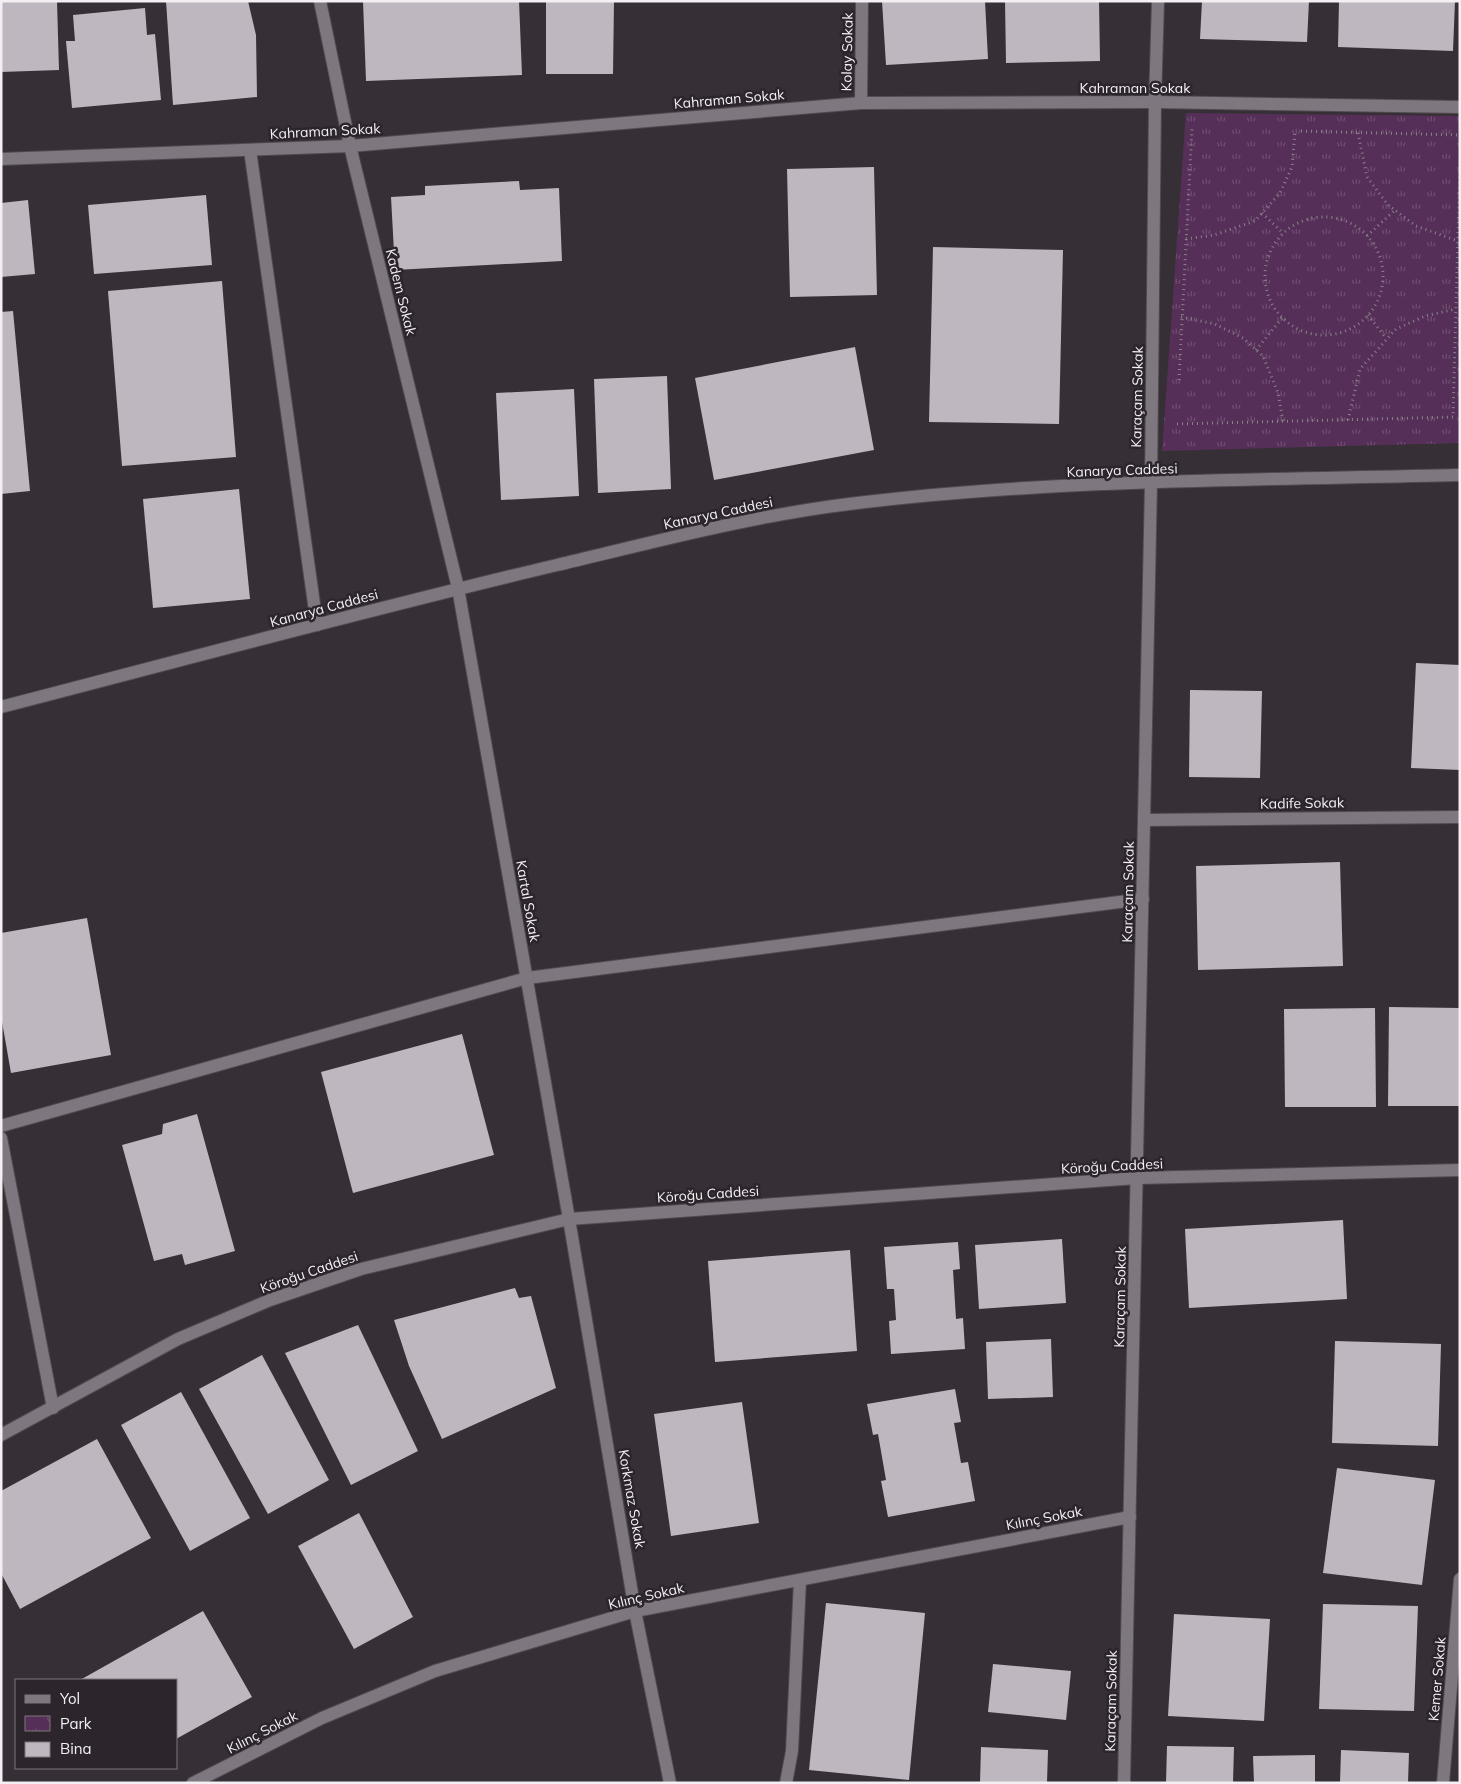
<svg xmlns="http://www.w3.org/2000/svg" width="1461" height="1784" viewBox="0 0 1461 1784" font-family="Mulish,sans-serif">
	<defs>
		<pattern id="park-tufts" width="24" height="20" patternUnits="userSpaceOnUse" patternTransform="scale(1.25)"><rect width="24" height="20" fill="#562f58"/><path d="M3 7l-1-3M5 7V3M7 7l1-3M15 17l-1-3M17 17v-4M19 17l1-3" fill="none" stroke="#6f4d70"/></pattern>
	</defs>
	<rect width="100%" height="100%" fill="#362f36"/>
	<path fill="url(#park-tufts)" d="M 1186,113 L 1460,116 L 1460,443 L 1162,451 Z"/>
	<g fill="#bfb7bf">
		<path d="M 1,1 L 57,1 L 59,70 L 1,72 Z"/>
		<path d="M 166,1 L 248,1 L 256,35 L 257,97 L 173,105 Z"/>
		<path d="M 363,1 L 519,1 L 522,75 L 366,81 Z"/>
		<path d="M 546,1 L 614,1 L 613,74 L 546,74 Z"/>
		<path d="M 882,1 L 985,1 L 988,59 L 886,65 Z"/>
		<path d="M 1005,1 L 1099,1 L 1100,61 L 1006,63 Z"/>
		<path d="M 1202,1 L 1309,1 L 1307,42 L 1200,39 Z"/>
		<path d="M 1339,1 L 1455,1 L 1453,51 L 1338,47 Z"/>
		<path d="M 145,8 L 147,35 L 155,34 L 161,100 L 72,108 L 66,41 L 75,41 L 73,15 Z"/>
		<path d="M 874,167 L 877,295 L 790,297 L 787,169 Z"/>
		<path d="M 519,181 L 520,190 L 559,188 L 562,261 L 395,270 L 391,197 L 425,195 L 425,186 Z"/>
		<path d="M 206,195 L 212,265 L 94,274 L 88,205 Z"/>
		<path d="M 28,200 L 35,274 L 1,277 L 1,203 Z"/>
		<path d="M 933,247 L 1063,250 L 1059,424 L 929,422 Z"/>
		<path d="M 222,281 L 236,457 L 122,466 L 108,291 Z"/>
		<path d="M 13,311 L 30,491 L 1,494 L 1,312 Z"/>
		<path d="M 855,347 L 874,450 L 714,480 L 695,378 Z"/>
		<path d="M 667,376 L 671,489 L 598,493 L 594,379 Z"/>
		<path d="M 574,389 L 579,496 L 501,500 L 496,393 Z"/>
		<path d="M 239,489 L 250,599 L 153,608 L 143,499 Z"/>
		<path d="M 1416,663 L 1460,665 L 1460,770 L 1411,768 Z"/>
		<path d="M 1190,690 L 1262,691 L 1260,778 L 1189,777 Z"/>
		<path d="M 1340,862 L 1343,966 L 1198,970 L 1196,866 Z"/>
		<path d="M 87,918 L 111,1055 L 11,1073 L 1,1016 L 1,933 Z"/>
		<path d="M 1389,1007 L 1460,1008 L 1460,1106 L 1388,1106 Z"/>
		<path d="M 1375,1008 L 1376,1107 L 1285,1107 L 1284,1009 Z"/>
		<path d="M 462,1034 L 494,1155 L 353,1193 L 321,1072 Z"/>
		<path d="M 197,1114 L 235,1251 L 185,1265 L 182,1254 L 154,1261 L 122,1145 L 162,1134 L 163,1124 Z"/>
		<path d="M 1343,1220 L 1347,1299 L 1189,1308 L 1185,1229 Z"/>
		<path d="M 1062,1239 L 1066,1303 L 979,1309 L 975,1245 Z"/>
		<path d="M 958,1242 L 960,1269 L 953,1270 L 956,1319 L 963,1318 L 965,1349 L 891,1354 L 889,1321 L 896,1320 L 894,1289 L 887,1289 L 884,1247 Z"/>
		<path d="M 850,1250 L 857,1351 L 715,1362 L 708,1261 Z"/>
		<path d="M 515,1288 L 519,1298 L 531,1296 L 556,1388 L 442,1439 L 409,1366 L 394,1320 Z"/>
		<path d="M 358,1325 L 418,1451 L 351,1485 L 285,1353 Z"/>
		<path d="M 1051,1339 L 1053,1397 L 988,1399 L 986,1342 Z"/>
		<path d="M 1335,1341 L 1441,1344 L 1438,1446 L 1332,1443 Z"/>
		<path d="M 262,1355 L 329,1480 L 268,1514 L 199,1389 Z"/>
		<path d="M 955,1389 L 961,1422 L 954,1423 L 961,1463 L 968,1462 L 975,1501 L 888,1517 L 881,1481 L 886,1480 L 878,1434 L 873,1435 L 867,1404 Z"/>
		<path d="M 181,1392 L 250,1518 L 190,1551 L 121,1425 Z"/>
		<path d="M 742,1402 L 759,1523 L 671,1536 L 654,1414 Z"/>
		<path d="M 97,1439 L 151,1538 L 20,1609 L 1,1573 L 1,1491 Z"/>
		<path d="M 1337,1468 L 1435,1480 L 1422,1585 L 1323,1573 Z"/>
		<path d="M 359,1513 L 413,1617 L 354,1649 L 298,1546 Z"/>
		<path d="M 826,1603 L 925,1613 L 909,1780 L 809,1770 Z"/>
		<path d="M 1323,1604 L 1418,1606 L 1414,1711 L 1319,1709 Z"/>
		<path d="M 203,1611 L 252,1697 L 176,1739 L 176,1680 L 80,1680 Z"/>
		<path d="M 1174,1614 L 1270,1619 L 1264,1721 L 1168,1716 Z"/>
		<path d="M 993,1664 L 1071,1671 L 1066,1720 L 988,1712 Z"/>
		<path d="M 1167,1746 L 1234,1747 L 1233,1783 L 1166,1783 Z"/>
		<path d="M 981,1747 L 1048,1750 L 1047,1783 L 980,1783 Z"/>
		<path d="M 1341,1750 L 1409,1753 L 1408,1783 L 1340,1783 Z"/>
		<path d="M 1315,1755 L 1315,1783 L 1254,1783 L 1253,1756 Z"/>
	</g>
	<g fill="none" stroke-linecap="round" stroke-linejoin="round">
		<defs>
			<g id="minor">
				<path d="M 320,1 L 350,146 L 458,588 L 569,1219 L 635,1611 L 670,1783"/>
				<path d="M 861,103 L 862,1"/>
				<path d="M 250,150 L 317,625"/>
				<path d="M 1,159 L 350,146 L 861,103 L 1155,102 L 1460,107"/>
				<path d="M 1,707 C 186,659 371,609 557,565 C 654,542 751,516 849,504 C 1050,479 1257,480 1460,475"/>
				<path d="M 1144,820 L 1460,817"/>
				<path d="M 1,1126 L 527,978 L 1143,899"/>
				<path d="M 1,1138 L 53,1408"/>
				<path d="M 1,1435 L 178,1339 L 270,1300 L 361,1269 L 569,1219 L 1137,1178 L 1460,1170"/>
				<path d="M 193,1783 L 322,1718 L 435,1671 L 635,1611 L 1130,1517"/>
				<path d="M 786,1783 L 792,1751 L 800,1580"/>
				<path d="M 1124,1783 L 1151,483 L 1155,102 L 1158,1"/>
				<path d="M 1443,1783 L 1460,1579"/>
			</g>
		</defs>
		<use href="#minor" stroke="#504b50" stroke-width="14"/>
		<g stroke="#898389" stroke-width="3" stroke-dasharray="1 4" stroke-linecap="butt">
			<path d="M 1301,131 L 1460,135"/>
			<path d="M 1358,133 L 1367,177 L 1388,205 L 1416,226 L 1458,241"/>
			<path d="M 1262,213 L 1283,233"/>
			<circle cx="1324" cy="276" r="59"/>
			<path d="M 1367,236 L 1395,210"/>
			<path d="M 1186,239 L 1214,235 L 1255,221 L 1280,193 L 1292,167 L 1295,131"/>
			<path d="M 1368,315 L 1386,338"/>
			<path d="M 1181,317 L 1215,324 L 1243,338 L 1263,356 L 1278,393 L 1283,421"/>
			<path d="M 1256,350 L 1282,318"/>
			<path d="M 1179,380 L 1192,129 L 1195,129"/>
			<path d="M 1348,420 L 1360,369 L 1396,329 L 1425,316 L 1456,309"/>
			<path d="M 1177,424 L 1453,417 L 1460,163"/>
		</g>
		<use href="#minor" stroke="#7f777f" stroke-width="12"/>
	</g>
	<g text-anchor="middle" stroke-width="5" stroke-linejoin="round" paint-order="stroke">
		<g font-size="14" fill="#f3eff3" stroke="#2c252c">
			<text transform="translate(847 52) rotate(-89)" y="5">Kolay Sokak</text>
			<text x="1135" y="93">Kahraman Sokak</text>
			<text transform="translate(729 99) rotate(-5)" y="5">Kahraman Sokak</text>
			<text transform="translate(325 131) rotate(-3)" y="5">Kahraman Sokak</text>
			<text transform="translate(401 292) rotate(76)" y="5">Kadem Sokak</text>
			<text transform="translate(1137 397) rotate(-89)" y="5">Karaçam Sokak</text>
			<text transform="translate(1122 470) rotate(-2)" y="5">Kanarya Caddesi</text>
			<text transform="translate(718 513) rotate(-12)" y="5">Kanarya Caddesi</text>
			<text transform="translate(324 608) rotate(-15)" y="5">Kanarya Caddesi</text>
			<text transform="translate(1302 803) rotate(-1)" y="5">Kadife Sokak</text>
			<text transform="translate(1128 892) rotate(-89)" y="5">Karaçam Sokak</text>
			<text transform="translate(528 901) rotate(80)" y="5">Kartal Sokak</text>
			<text transform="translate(1112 1166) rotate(-3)" y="5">Köroğu Caddesi</text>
			<text transform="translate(708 1194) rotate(-4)" y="5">Köroğu Caddesi</text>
			<text transform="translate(309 1272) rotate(-19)" y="5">Köroğu Caddesi</text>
			<text transform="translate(1120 1297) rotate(-89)" y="5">Karaçam Sokak</text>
			<text transform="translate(632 1499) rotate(80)" y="5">Korkmaz Sokak</text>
			<text transform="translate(1044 1518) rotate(-11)" y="5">Kılınç Sokak</text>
			<text transform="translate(646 1596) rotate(-13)" y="5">Kılınç Sokak</text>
			<text transform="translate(1437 1679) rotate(-85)" y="5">Kemer Sokak</text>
			<text transform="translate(1111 1701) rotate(-89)" y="5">Karaçam Sokak</text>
			<text transform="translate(262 1732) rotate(-27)" y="5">Kılınç Sokak</text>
		</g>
	</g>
	<rect width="1461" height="1784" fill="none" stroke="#f3eff3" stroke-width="5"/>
	<rect x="15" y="1679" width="162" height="90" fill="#2c252c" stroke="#7c767c"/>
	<rect x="25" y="1695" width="25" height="8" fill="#7f777f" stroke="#7c767c"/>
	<text x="60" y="1704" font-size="15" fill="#f3eff3">Yol</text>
	<rect x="25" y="1716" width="25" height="15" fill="url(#park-tufts)" stroke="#7c767c"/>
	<text x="60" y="1729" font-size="15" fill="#f3eff3">Park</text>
	<rect x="25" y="1742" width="25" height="15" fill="#bfb7bf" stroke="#7c767c"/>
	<text x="60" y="1754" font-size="15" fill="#f3eff3">Bina</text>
</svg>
